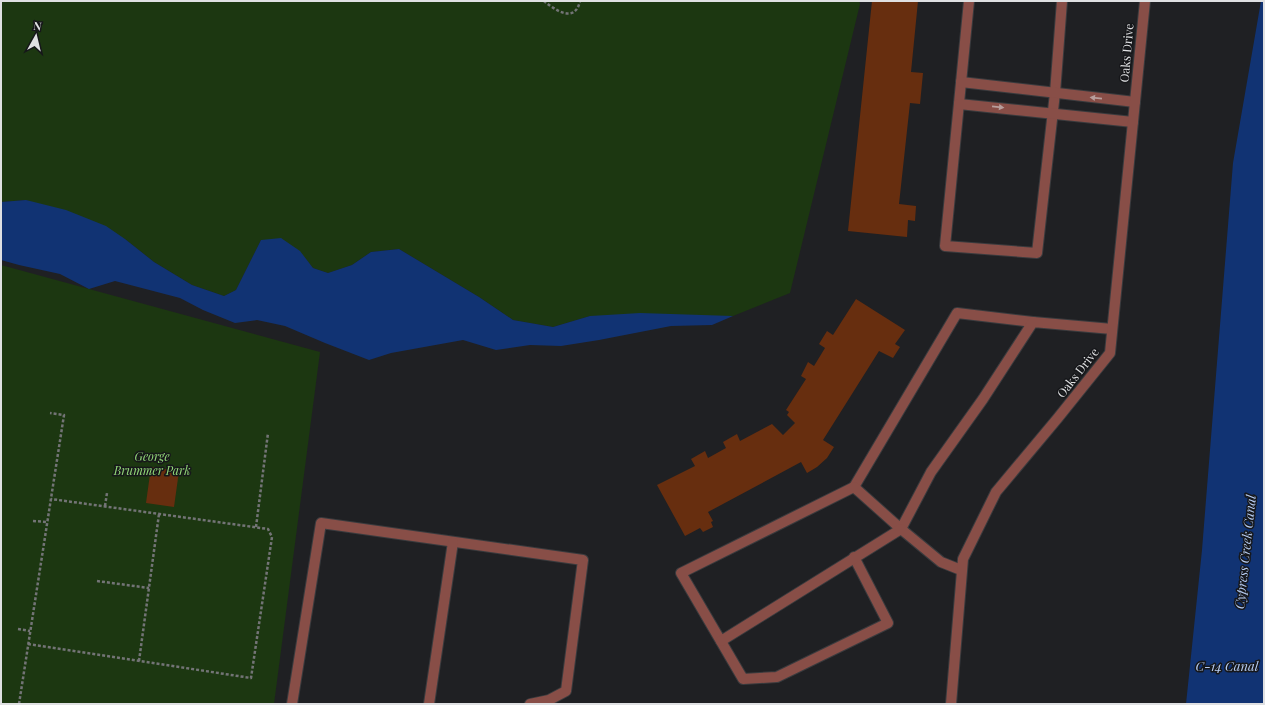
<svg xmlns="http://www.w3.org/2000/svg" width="1265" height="705" viewBox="0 0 1265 705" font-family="'Playfair Display',serif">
	<rect width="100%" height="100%" fill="#1f2023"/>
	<g fill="#1c3711">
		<path d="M 1,1 L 859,1 L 860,4 L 790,293 L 733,316 L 590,316 L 553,327 L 513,320 L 479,297 L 399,249 L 371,252 L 352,265 L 328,273 L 313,268 L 299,251 L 261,240 L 236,290 L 224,296 L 192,285 L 154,262 L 125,239 L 26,200 L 1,202 Z"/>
		<path d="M 1,265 L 320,352 L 274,704 L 1,704 Z"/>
	</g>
	<g fill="#113373">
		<path d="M 1261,1 L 1264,1 L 1264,704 L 1186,704 L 1202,550 L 1233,163 Z"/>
		<path d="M 26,200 L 66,210 L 106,226 L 125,239 L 154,262 L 192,285 L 224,296 L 236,290 L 261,240 L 281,238 L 300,251 L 313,268 L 328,273 L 352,265 L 371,252 L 399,249 L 479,297 L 513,320 L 553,327 L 590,316 L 640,313 L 733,316 L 712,325 L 671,326 L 599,340 L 561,346 L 530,345 L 496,350 L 463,340 L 391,353 L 369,360 L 325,343 L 285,326 L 257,320 L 235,323 L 203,310 L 180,298 L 115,281 L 89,289 L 60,274 L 19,265 L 1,260 L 1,202 Z"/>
	</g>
	<g fill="#672e0f">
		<path d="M 872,1 L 918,1 L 911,72 L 923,73 L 920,104 L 910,103 L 899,204 L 916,206 L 915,221 L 908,220 L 907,237 L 848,231 Z"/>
		<path d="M 856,299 L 905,330 L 895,344 L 900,347 L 893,358 L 879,351 L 823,440 L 834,447 L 827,458 L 817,467 L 807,473 L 801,462 L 708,512 L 713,521 L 711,522 L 713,527 L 703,532 L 700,528 L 685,536 L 657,485 L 695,466 L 691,459 L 705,451 L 708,458 L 726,448 L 723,442 L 737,434 L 740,441 L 772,424 L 783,435 L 795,423 L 787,415 L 789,412 L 786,410 L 806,379 L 801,376 L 808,362 L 814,366 L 825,348 L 819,344 L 827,331 L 833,335 Z"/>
		<path d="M 151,467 L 179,471 L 174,507 L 146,503 Z"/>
	</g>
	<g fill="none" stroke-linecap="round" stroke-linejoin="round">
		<defs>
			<g id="minor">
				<path d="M 969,1 L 945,246 L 1037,253 L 1055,93 L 1062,1"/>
				<path d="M 961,82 L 1135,102"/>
				<path d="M 959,104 L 1133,122"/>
				<path d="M 854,487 L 957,313 L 1033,322"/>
				<path d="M 854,557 L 888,623 L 777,677 L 743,679 L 681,573 L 854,487 L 901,529 L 931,472 L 983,399 L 1033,322 L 1112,329"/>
				<path d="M 721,641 L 901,529 L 941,562 L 961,570"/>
				<path d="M 292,704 L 321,523 L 583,560 L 566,691 L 549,700 L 530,704"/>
				<path d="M 429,704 L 453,542"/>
				<path d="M 951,704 L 963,559 L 996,492 L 1057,419 L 1110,353 L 1145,1"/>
			</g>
		</defs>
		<use href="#minor" stroke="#3a3b3e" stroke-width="12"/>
		<g stroke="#737476" stroke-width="2.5" stroke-dasharray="3 2" stroke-linecap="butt">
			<path d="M 544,1 C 555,10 575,24 580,1"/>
			<path d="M 105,506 L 107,493"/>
			<path d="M 33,521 L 47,522"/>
			<path d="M 256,527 L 268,433"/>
			<path d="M 97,581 L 149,588"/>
			<path d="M 18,629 L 30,631"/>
			<path d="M 28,644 L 251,678 L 272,537 L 268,529 L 51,499"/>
			<path d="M 139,661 L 159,514"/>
			<path d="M 19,704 L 64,415 L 50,413"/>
		</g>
		<use href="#minor" stroke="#884e47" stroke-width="10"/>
	</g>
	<defs><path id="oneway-solid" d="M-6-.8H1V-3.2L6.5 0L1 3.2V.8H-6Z"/></defs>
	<g fill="#b89e9c">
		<use href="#oneway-solid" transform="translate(1096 98) rotate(-174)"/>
		<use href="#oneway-solid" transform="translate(998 107) rotate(6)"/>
	</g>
	<g text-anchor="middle" stroke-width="3" stroke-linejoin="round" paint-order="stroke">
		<g font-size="12" fill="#dfe0e2" stroke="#16171a">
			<text transform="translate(1127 53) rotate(-85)" y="4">Oaks Drive</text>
			<text transform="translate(1078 373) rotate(-52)" y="4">Oaks Drive</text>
		</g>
		<g font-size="12" font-style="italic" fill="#93d979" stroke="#16171a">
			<text x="152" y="461">George<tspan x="152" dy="14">Brummer Park</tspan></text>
		</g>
		<g font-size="13" font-style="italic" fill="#b5cbf1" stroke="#16171a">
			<text transform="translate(1245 552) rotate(-84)" y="5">Cypress Creek Canal</text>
			<text x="1227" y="671">C-14 Canal</text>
		</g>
	</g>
	<rect width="1265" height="705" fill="none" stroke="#dfe0e2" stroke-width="4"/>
	<g transform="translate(36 36) rotate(8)" stroke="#16171a" stroke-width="3" paint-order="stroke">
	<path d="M0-3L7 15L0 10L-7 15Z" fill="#dfe0e2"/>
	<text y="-6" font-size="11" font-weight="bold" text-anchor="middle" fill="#dfe0e2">N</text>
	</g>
</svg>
